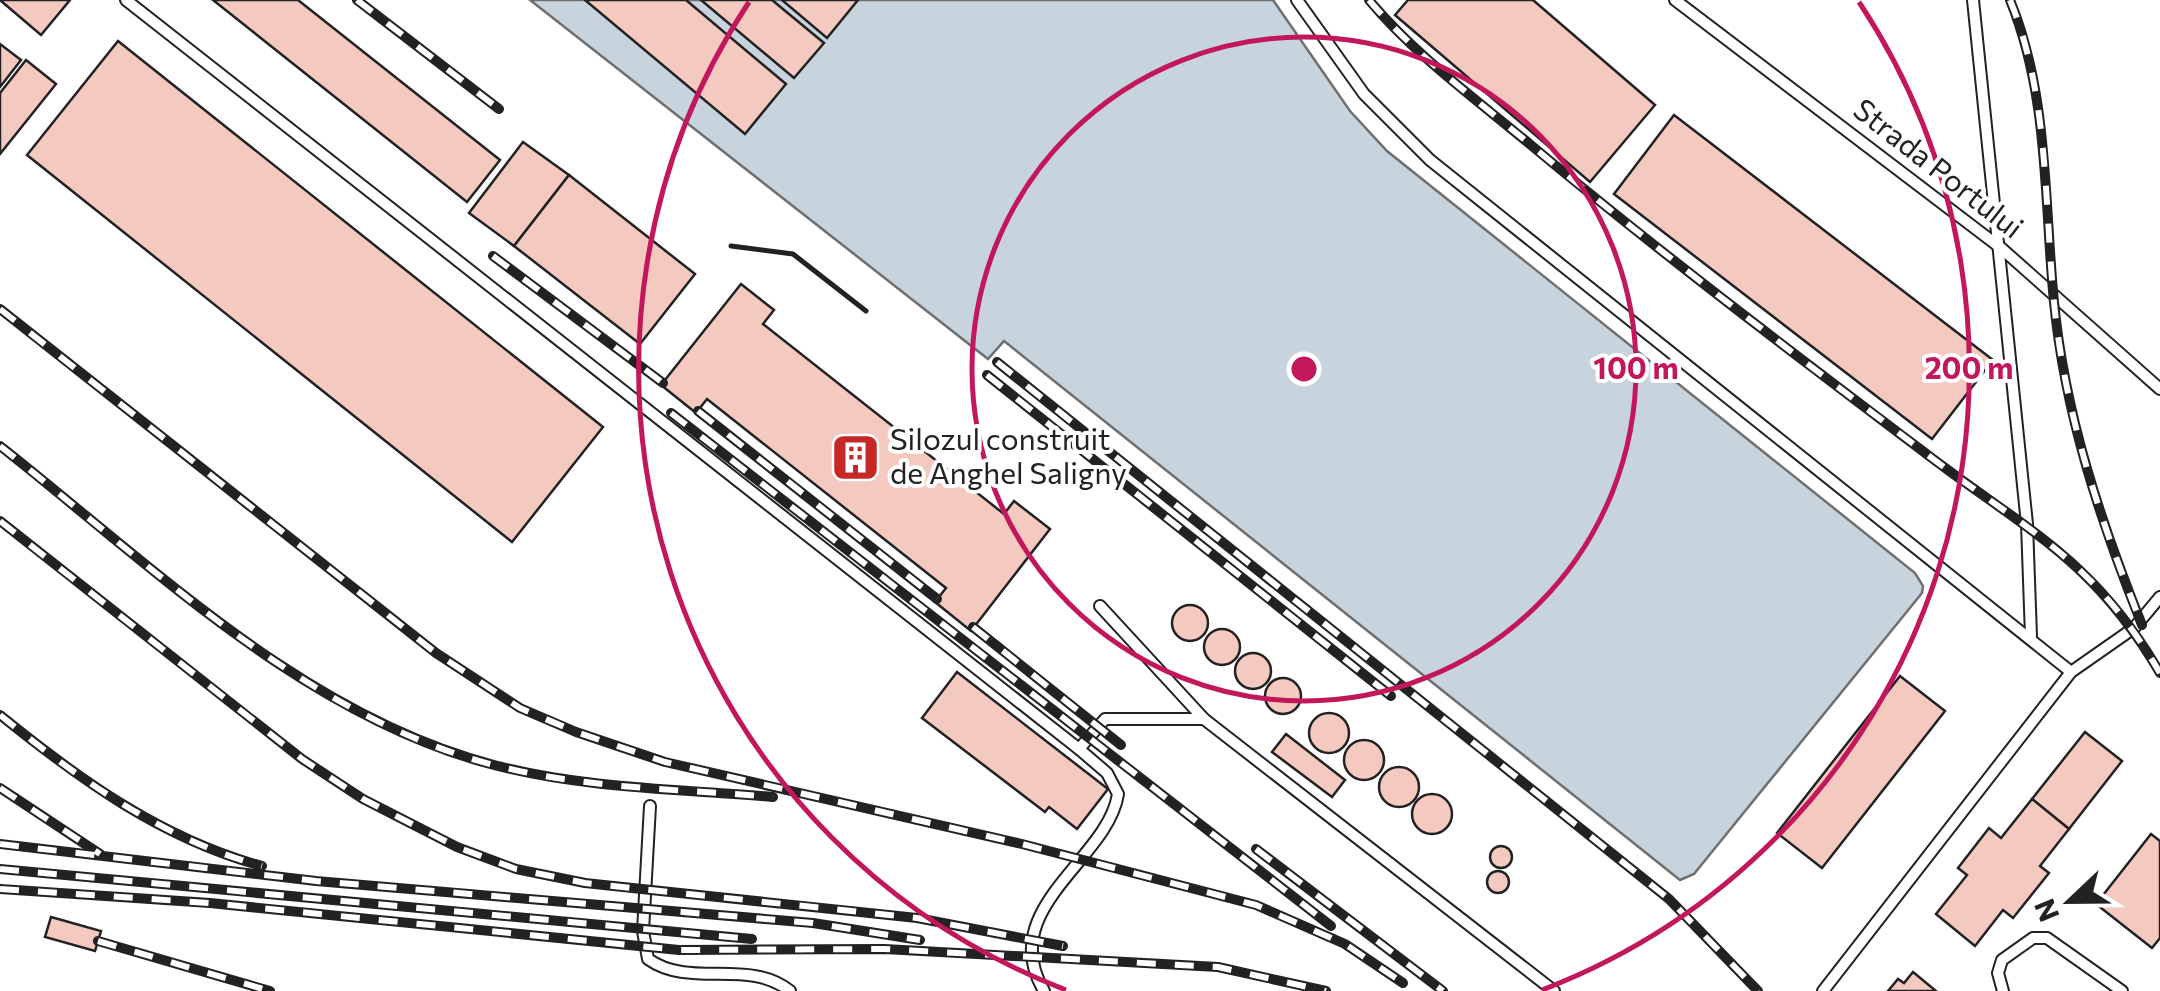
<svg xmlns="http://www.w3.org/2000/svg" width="2160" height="991" viewBox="0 0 2160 991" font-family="Commissioner,sans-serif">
	<rect width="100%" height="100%" fill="#fff"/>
	<path fill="#c7d3dd" stroke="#6f6f6f" stroke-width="2.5" d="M 530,0 L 1273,0 L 1350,111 L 1387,151 L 1915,573 L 1923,586 L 1922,593 L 1694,874 L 1680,880 L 1004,341 L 988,359 Z"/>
	<g fill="#f3c9c0" stroke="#222" stroke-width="2.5">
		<path d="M 0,0 L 70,0 L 41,35 Z"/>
		<path d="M 213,0 L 298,0 L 500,160 L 467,202 Z"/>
		<path d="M 585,0 L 686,0 L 786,84 L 745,134 Z"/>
		<path d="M 701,0 L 772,0 L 824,43 L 794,78 Z"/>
		<path d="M 782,0 L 858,0 L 827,38 Z"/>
		<path d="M 1408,0 L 1533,0 L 1655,105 L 1590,182 L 1395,15 Z"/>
		<path d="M 118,41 L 603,427 L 512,542 L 27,155 Z"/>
		<path d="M 0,44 L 21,60 L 0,87 Z"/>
		<path d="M 26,60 L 56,84 L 0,154 L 0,93 Z"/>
		<path d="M 1674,115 L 1993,360 L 1932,439 L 1614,194 Z"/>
		<path d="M 523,142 L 569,175 L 514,246 L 469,213 Z"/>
		<path d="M 569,175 L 695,274 L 640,344 L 514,246 Z"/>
		<path d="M 741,284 L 774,310 L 763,324 L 1004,514 L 1014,501 L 1050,529 L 971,631 L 935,602 L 946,588 L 707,399 L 696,413 L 661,385 Z"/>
		<circle cx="1190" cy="623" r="18"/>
		<circle cx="1222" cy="647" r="18"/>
		<circle cx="1253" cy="671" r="18"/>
		<path d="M 957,672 L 1108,789 L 1077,829 L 1049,807 L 1045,812 L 922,718 Z"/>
		<path d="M 1900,676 L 1945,711 L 1822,868 L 1777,833 Z"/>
		<circle cx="1283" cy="696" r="18"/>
		<circle cx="1329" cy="733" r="20"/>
		<path d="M 2085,732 L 2122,761 L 2069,829 L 2032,799 Z"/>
		<path d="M 1286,734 L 1345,780 L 1332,797 L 1272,752 Z"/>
		<circle cx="1364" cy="760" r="20"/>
		<circle cx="1399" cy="787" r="20"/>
		<circle cx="1432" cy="814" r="20"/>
		<path d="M 2032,799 L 2069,829 L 2040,866 L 2049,873 L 2013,918 L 2003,910 L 1975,946 L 1936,914 L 1967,875 L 1958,868 L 1989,828 L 2001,838 Z"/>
		<path d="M 2151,834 L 2160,841 L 2160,938 L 2152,948 L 2096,904 Z"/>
		<circle cx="1501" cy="857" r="11"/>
		<circle cx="1498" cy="882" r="11"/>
		<path d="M 51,917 L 101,931 L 95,951 L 45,937 Z"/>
		<path d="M 1913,972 L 1936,991 L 1888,991 L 1898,979 L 1904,983 Z"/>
	</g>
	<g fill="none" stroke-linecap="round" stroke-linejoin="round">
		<defs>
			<g id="lane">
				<path d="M 126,0 L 1079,749"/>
				<path d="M 1297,0 L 1364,94 L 1430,160 L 2071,672"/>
				<path d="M 1675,0 L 2001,248 L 2160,389"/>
				<path d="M 1973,0 L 2027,524 L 2031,636"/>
				<path d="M 1100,606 L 1204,719 L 1554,991"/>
				<path d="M 650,806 L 643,931 L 648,959 C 690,989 749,958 790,991"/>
				<path d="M 1044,991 C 995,908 1108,860 1118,794 L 1107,773 L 1079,749 L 1105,719 L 1204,719"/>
				<path d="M 1823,991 L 2071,672 L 2134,628 L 2160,597"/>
				<path d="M 2003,991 L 1998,973 L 2002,960 L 2033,938 L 2047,938 L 2122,991"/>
			</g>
		</defs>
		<use href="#lane" stroke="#222" stroke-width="14"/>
		<use href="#lane" stroke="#fff" stroke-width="10"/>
		<defs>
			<g id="rail">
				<path d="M 357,0 L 499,109"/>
				<path d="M 1369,0 C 1416,56 1476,99 1532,146 C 1658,251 1789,350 1920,449 C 2022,528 2092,556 2160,673"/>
				<path d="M 2010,0 C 2049,95 2044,201 2054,302 C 2065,415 2100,520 2142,625"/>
				<path d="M 493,256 L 663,383"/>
				<path d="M 0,309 L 436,653 L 520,708 L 576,732 L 665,762 L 1022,844 L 1256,905 L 1345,944 L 1403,983"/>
				<path d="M 997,362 L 1669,899 L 1758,991"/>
				<path d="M 987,375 L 1391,696"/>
				<path d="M 698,411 L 937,599"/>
				<path d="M 671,413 L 1331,926"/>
				<path d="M 0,446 C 150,564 304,716 494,765 C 586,789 680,789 773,797"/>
				<path d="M 0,521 L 302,759 L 363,799 L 457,847 L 516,869 L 585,883 L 917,918 L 1063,946"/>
				<path d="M 973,627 L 1121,745"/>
				<path d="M 0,715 C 79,779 162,839 262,866"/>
				<path d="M 0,788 L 100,854"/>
				<path d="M 0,844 L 316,881 L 813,923 L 920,940"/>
				<path d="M 1256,849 L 1443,991"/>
				<path d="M 0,869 L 752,939"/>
				<path d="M 0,889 L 210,903 L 679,950 L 884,949 L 1218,967 L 1326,991"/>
				<path d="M 98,941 L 270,991"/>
			</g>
		</defs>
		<use href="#rail" stroke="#222" stroke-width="10"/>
		<use href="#rail" stroke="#fff" stroke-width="6" stroke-dasharray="19" stroke-linecap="butt"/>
		<path stroke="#222" stroke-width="5" d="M 731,246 L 793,254 L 866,311"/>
	</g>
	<g fill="none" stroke="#c2185b" stroke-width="5">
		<circle cx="1304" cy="369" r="332"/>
		<path d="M1066 990A665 665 0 0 1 749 2M1859 2A665 665 0 0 1 1542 990"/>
	</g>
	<defs>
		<symbol id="building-square" viewBox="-11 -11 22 22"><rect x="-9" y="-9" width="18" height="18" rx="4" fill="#c62828" stroke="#fff"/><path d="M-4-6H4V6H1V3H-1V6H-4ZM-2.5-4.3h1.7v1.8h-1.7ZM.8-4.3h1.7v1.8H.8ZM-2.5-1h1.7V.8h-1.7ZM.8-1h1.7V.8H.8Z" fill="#fff"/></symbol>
	</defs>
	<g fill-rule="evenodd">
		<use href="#building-square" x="828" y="430" width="55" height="55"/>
	</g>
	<g text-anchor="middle" stroke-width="8" stroke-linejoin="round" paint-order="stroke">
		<g font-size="30" fill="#222" stroke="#fff">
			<text transform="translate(1938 169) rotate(38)" y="10">Strada Portului</text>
		</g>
		<g font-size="30" fill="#222" stroke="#fff" text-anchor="start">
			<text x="890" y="450">Silozul construit<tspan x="890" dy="34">de Anghel Saligny</tspan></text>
		</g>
	</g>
	<circle cx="1304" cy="369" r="15" fill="#c2185b" stroke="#fff" stroke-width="5"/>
	<g font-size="30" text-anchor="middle" font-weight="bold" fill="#c2185b" stroke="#fff" stroke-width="8" stroke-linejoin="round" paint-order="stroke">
		<text x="1636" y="379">100 m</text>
		<text x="1969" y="379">200 m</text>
	</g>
	<g transform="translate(2070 901) rotate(248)" stroke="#ffffff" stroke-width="8" paint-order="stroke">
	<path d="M0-8L18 38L0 25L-18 38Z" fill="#222222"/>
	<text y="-15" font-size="28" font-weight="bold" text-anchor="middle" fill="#222222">N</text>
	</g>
</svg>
